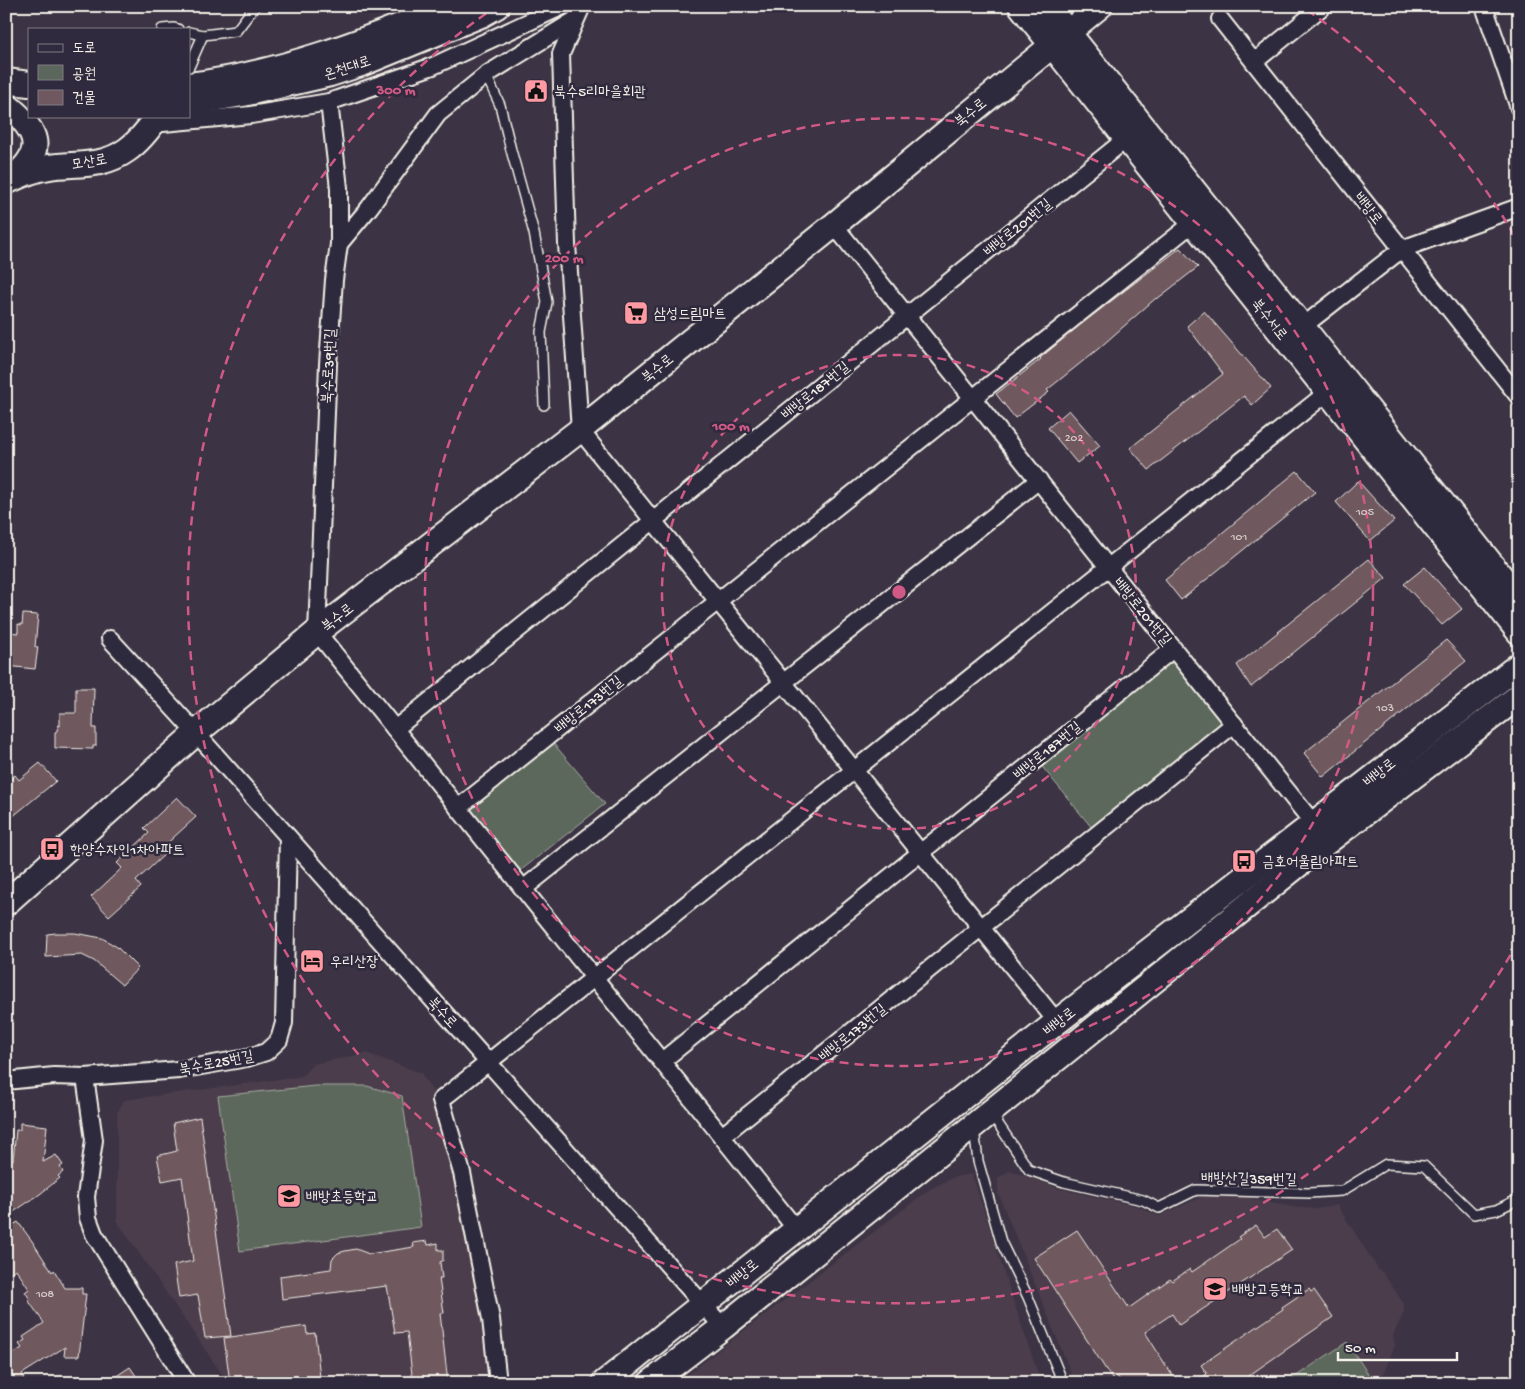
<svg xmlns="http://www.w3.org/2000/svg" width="1525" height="1389" viewBox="0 0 1525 1389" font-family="'Gochi Hand','Poor Story',sans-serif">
	<rect width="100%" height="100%" fill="#3c3344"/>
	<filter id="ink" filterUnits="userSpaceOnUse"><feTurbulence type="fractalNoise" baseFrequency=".02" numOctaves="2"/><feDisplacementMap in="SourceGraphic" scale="10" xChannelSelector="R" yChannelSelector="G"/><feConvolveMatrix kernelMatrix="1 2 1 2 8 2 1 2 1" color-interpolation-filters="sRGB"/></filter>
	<g filter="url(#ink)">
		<g fill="#4b3e4c">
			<path d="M 366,1053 L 421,1073 L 433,1092 L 456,1170 L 480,1306 L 491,1383 L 228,1383 L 117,1221 L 117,1113 L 124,1100 L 302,1076 L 313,1064 Z"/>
			<path d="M 1009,1171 L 1031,1177 L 1060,1189 L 1136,1206 L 1159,1216 L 1208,1194 L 1227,1194 L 1293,1207 L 1316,1209 L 1337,1205 L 1378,1269 L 1383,1273 L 1404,1304 L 1404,1312 L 1393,1336 L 1395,1345 L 1380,1383 L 1075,1383 L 998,1193 L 998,1178 Z"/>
			<path d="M 972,1174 L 1010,1291 L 1041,1383 L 678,1383 L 719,1350 L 930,1189 L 954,1177 Z"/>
		</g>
		<g fill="#5b675c" stroke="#a8aca2">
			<path d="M 1179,649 L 1237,722 L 1097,834 L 1039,763 Z"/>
			<path d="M 553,743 L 605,804 L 520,871 L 468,808 Z"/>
			<path d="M 315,1086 L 367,1086 L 402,1096 L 421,1227 L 240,1251 L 218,1096 Z"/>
			<path d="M 1347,1342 L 1374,1383 L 1286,1383 Z"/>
		</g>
		<g fill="#6f585f" stroke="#f4f1e8">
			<path d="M 1180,248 L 1198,267 L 1157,299 L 1156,298 L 1098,349 L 1047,390 L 1049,392 L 1015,418 L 996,394 L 1041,359 L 1040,358 L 1080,325 Z"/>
			<path d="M 1204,311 L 1271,388 L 1252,405 L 1244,396 L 1149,470 L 1130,448 L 1223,374 L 1187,326 Z"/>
			<path d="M 1069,410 L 1100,446 L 1077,463 L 1048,428 Z"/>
			<path d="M 1297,471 L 1315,492 L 1181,600 L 1165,580 Z"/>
			<path d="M 1358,481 L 1394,521 L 1370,541 L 1336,502 Z"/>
			<path d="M 1369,559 L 1386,578 L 1251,687 L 1237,665 Z"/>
			<path d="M 1425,567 L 1462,609 L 1442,625 L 1404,584 Z"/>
			<path d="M 23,614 L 38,615 L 35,647 L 38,647 L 35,669 L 6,666 L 6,640 L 8,640 L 9,632 L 18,633 L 18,624 L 22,625 Z"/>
			<path d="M 1446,640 L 1466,661 L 1323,777 L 1304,753 Z"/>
			<path d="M 76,688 L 94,688 L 93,728 L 96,728 L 96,746 L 93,746 L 93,749 L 55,748 L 55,732 L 57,731 L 58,725 L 60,726 L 60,713 L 76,713 Z"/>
			<path d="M 40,763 L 56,781 L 6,822 L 6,782 L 15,775 L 19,780 Z"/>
			<path d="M 177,797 L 196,817 L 163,847 L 167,852 L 136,881 L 141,887 L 109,916 L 91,897 L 122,868 L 117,863 L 149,833 L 144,828 Z"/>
			<path d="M 57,933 L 75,933 L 102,938 L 117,947 L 138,968 L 122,985 L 94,961 L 82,955 L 46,957 L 47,934 Z"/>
			<path d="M 200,1117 L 231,1336 L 205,1338 L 198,1295 L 179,1298 L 174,1265 L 193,1261 L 182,1177 L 162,1181 L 157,1156 L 177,1151 L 173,1123 Z"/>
			<path d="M 20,1123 L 47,1126 L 43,1162 L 56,1155 L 63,1165 L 60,1167 L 63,1172 L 58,1176 L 60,1178 L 40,1194 L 12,1213 L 6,1204 L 6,1159 L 13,1160 L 16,1130 L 20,1130 Z"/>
			<path d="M 18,1222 L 32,1241 L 52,1272 L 54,1270 L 65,1288 L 82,1288 L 82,1294 L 86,1294 L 79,1356 L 64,1356 L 65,1347 L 22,1374 L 24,1378 L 18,1383 L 6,1383 L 6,1358 L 22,1348 L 19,1344 L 25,1340 L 23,1337 L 44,1323 L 28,1300 L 30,1299 L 25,1292 L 29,1289 L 16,1269 L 6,1275 L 6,1229 Z"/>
			<path d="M 1256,1225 L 1265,1237 L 1277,1229 L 1292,1250 L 1179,1325 L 1172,1314 L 1145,1332 L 1177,1383 L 1122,1383 L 1117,1376 L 1112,1379 L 1034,1258 L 1077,1230 L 1129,1308 L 1170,1279 L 1172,1281 L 1190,1269 L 1192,1272 L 1240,1239 L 1238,1237 Z"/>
			<path d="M 427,1241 L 428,1245 L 438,1243 L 438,1250 L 443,1250 L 443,1261 L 440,1262 L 442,1278 L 439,1278 L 444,1313 L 440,1313 L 448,1383 L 413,1383 L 407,1332 L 395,1333 L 387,1286 L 282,1299 L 280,1276 L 331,1269 L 332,1259 L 338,1253 L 345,1251 L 356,1249 L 369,1254 L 414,1247 L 413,1243 Z"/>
			<path d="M 1309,1289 L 1311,1292 L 1314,1290 L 1333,1317 L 1238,1383 L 1194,1383 L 1207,1374 L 1201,1365 L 1283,1309 L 1282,1307 Z"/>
			<path d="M 306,1326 L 307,1334 L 315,1333 L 320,1377 L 313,1377 L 314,1380 L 293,1383 L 230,1383 L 224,1338 Z"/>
			<path d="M 130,1367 L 141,1383 L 106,1383 Z"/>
		</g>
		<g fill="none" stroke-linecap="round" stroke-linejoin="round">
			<defs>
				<g id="lane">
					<path d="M 162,29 L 174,28 L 178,29"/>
					<path d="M 189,32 L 203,35 L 236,31 L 255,6"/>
					<path d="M 189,67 L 203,35"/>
					<path d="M 486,75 L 500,105 L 511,150 L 534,233 L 547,302 L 541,332 L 544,405"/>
					<path d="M 991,1113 L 1029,1170 L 1064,1182 L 1143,1200 L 1159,1208 L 1196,1190 L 1309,1193 L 1342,1191 L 1386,1164 L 1424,1166 L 1474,1214 L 1496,1210 L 1519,1199"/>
					<path d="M 974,1129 L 978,1161 L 1001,1242 L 1028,1297 L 1063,1383"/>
				</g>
				<g id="street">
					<path d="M 582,6 L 561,54 L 567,244 L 580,430 L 1057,1022"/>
					<path d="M 1484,6 L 1519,108"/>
					<path d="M 1220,19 L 1519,397"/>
					<path d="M 1254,62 L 1323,6"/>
					<path d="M 329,102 L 339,188 L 339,244 L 334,280 L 328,364 L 317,632 L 796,1229"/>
					<path d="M 152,124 L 251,115 L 329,102 L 433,66 L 563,6"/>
					<path d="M 834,225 L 1313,823"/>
					<path d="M 339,244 L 369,208 L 438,114 L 486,75 L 575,20"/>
					<path d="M 1302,327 L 1402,249 L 1519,207"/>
					<path d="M 110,639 L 196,733 L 723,1327"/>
					<path d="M 395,729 L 1126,139"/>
					<path d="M 458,808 L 1193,223"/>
					<path d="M 523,889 L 1039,480"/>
					<path d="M 662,1061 L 1173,649"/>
					<path d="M 85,1077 L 94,1140 L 86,1197 L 88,1218 L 94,1234 L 187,1383"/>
					<path d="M 6,1081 L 54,1076 L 85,1077 L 179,1070 L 247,1058 L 266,1052 L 279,1040 L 284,1023 L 288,837"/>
					<path d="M 722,1136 L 1234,724"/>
					<path d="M 498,1383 L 491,1319 L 462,1173 L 441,1100 L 1328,392"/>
				</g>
				<g id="secondary">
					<path d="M 1021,6 L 1519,632"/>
					<path d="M 1047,6 L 1519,599"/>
					<path d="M 6,81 L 29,84"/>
					<path d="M 189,85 C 279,74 365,41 449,6"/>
					<path d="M 189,103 L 243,94 L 330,74 L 361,64 L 481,15 L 497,6"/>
					<path d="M 6,105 C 37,129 48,151 12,178"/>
					<path d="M 6,182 C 20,175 34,169 49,167 C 77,163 102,168 127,150 C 140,141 149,129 158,116"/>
					<path d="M 6,903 L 196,733 L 317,632 L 580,430 L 834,225 L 1100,6"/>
					<path d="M 604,1383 L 1057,1022 L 1519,665"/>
					<path d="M 650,1383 L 723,1327 L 1319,848 L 1519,696"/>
				</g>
			</defs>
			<use href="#lane" stroke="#f4f1e8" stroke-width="12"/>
			<use href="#street" stroke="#f4f1e8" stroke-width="20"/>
			<use href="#secondary" stroke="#f4f1e8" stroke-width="28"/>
			<use href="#lane" stroke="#2f2a3d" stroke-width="9"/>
			<use href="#street" stroke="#2f2a3d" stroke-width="16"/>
			<use href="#secondary" stroke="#2f2a3d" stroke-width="24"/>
		</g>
	</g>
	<g fill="none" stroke="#d15985" stroke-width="2.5" stroke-dasharray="9 6">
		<circle cx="899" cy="592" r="237"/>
		<circle cx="899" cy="592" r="474"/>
		<path d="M1518 942A711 711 0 1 1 491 10M1307 10A711 711 0 0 1 1518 242"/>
	</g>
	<defs>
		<symbol id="civic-square" viewBox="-11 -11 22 22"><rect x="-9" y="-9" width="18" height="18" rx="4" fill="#ff9aa2" stroke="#2f2a3d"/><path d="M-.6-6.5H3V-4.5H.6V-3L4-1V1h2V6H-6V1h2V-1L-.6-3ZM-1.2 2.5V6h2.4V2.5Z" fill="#111"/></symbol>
		<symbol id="supermarket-square" viewBox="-11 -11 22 22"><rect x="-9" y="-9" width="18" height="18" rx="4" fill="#ff9aa2" stroke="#2f2a3d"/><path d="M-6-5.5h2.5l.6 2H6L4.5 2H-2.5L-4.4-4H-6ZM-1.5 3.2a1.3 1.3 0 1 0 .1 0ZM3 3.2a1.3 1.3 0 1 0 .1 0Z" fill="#111"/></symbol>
		<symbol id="bus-square" viewBox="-11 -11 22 22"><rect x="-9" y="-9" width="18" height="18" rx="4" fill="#ff9aa2" stroke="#2f2a3d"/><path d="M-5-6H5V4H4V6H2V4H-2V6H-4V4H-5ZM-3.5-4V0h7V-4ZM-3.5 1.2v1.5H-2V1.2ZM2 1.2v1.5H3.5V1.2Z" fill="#111"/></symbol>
		<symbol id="hotel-square" viewBox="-11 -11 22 22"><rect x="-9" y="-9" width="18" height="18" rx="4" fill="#ff9aa2" stroke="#2f2a3d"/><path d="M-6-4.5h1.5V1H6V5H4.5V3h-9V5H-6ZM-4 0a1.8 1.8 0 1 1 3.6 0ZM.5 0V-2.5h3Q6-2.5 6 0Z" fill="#111"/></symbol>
		<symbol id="school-square" viewBox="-11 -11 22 22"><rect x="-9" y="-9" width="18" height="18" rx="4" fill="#ff9aa2" stroke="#2f2a3d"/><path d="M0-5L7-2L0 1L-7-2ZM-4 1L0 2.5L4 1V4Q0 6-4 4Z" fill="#111"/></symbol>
	</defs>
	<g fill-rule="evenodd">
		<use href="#civic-square" x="522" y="77" width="28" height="28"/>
		<use href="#supermarket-square" x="622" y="299" width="28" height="28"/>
		<use href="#bus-square" x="38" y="835" width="28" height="28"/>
		<use href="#bus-square" x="1230" y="847" width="28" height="28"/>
		<use href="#hotel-square" x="298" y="947" width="28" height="28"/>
		<use href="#school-square" x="275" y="1182" width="28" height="28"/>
		<use href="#school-square" x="1201" y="1275" width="28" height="28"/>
	</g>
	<g text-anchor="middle" stroke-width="5" stroke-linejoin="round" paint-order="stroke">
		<g font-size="12" fill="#d3cbc6">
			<text x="1074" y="441">202</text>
			<text x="1365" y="515">105</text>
			<text x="1239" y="540">101</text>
			<text x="1385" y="711">103</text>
			<text x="45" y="1297">108</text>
		</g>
		<g font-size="15" fill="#f4f1e8" stroke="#2f2a3d">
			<text transform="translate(347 67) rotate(-18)" y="5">온천대로</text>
			<text transform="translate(970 112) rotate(-39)" y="5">북수로</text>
			<text transform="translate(89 161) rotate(-10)" y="5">모산로</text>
			<text transform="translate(1369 208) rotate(52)" y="5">배방로</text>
			<text transform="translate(1017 227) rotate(-39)" y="5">배방로201번길</text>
			<text transform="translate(1270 319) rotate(52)" y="5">북수서로</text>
			<text transform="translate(328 366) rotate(-87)" y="5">북수로39번길</text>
			<text transform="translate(657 368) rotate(-39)" y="5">북수로</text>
			<text transform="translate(815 390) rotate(-39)" y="5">배방로187번길</text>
			<text transform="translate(1143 611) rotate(51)" y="5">배방로201번길</text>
			<text transform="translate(337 617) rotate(-38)" y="5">북수로</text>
			<text transform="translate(588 704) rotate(-39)" y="5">배방로173번길</text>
			<text transform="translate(1047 750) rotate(-39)" y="5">배방로187번길</text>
			<text transform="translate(1379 772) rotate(-38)" y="5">배방로</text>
			<text transform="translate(443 1012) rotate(48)" y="5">북수로</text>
			<text transform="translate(1059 1021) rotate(-38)" y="5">배방로</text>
			<text transform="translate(852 1032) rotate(-39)" y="5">배방로173번길</text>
			<text transform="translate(216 1062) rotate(-11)" y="5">북수로25번길</text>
			<text transform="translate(1249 1178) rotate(1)" y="5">배방산길359번길</text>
			<text transform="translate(742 1273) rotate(-39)" y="5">배방로</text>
		</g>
		<g font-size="15" fill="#f4f1e8" stroke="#2f2a3d" text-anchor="start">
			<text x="554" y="96">북수5리마을회관</text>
			<text x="654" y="318">삼성드림마트</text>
			<text x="70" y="854">한양수자인1차아파트</text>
			<text x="1262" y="866">금호어울림아파트</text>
			<text x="330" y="966">우리산장</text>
			<text x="306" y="1201">배방초등학교</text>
			<text x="1232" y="1294">배방고등학교</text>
		</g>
	</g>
	<circle cx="899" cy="592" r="8" fill="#d15985" stroke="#2f2a3d" stroke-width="2.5"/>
	<g font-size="15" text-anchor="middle" font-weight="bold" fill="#d15985" stroke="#2f2a3d" stroke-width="5" stroke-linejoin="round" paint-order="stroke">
		<text x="396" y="94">300 m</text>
		<text x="564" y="262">200 m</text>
		<text x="731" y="430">100 m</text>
	</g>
	<rect width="1525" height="1389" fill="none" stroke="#2f2a3d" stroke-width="25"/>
	<rect x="12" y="12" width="1500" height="1364" fill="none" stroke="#f4f1e8" stroke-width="2" filter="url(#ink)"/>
	<rect x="28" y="28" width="162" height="90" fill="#2f2a3d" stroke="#7e7a81"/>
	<rect x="38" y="44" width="25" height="8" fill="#2f2a3d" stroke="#7e7a81"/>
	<text x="72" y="52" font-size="15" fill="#f4f1e8">도로</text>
	<rect x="38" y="65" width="25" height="15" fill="#5b675c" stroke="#7e7a81"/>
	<text x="72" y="78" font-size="15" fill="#f4f1e8">공원</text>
	<rect x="38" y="90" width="25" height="15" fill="#6f585f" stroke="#7e7a81"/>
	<text x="72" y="102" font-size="15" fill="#f4f1e8">건물</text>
	<path d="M1338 1352v8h119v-8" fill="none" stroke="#f4f1e8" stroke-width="2.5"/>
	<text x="1345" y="1352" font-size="15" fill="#f4f1e8" stroke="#2f2a3d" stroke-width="4" paint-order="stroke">50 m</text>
</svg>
